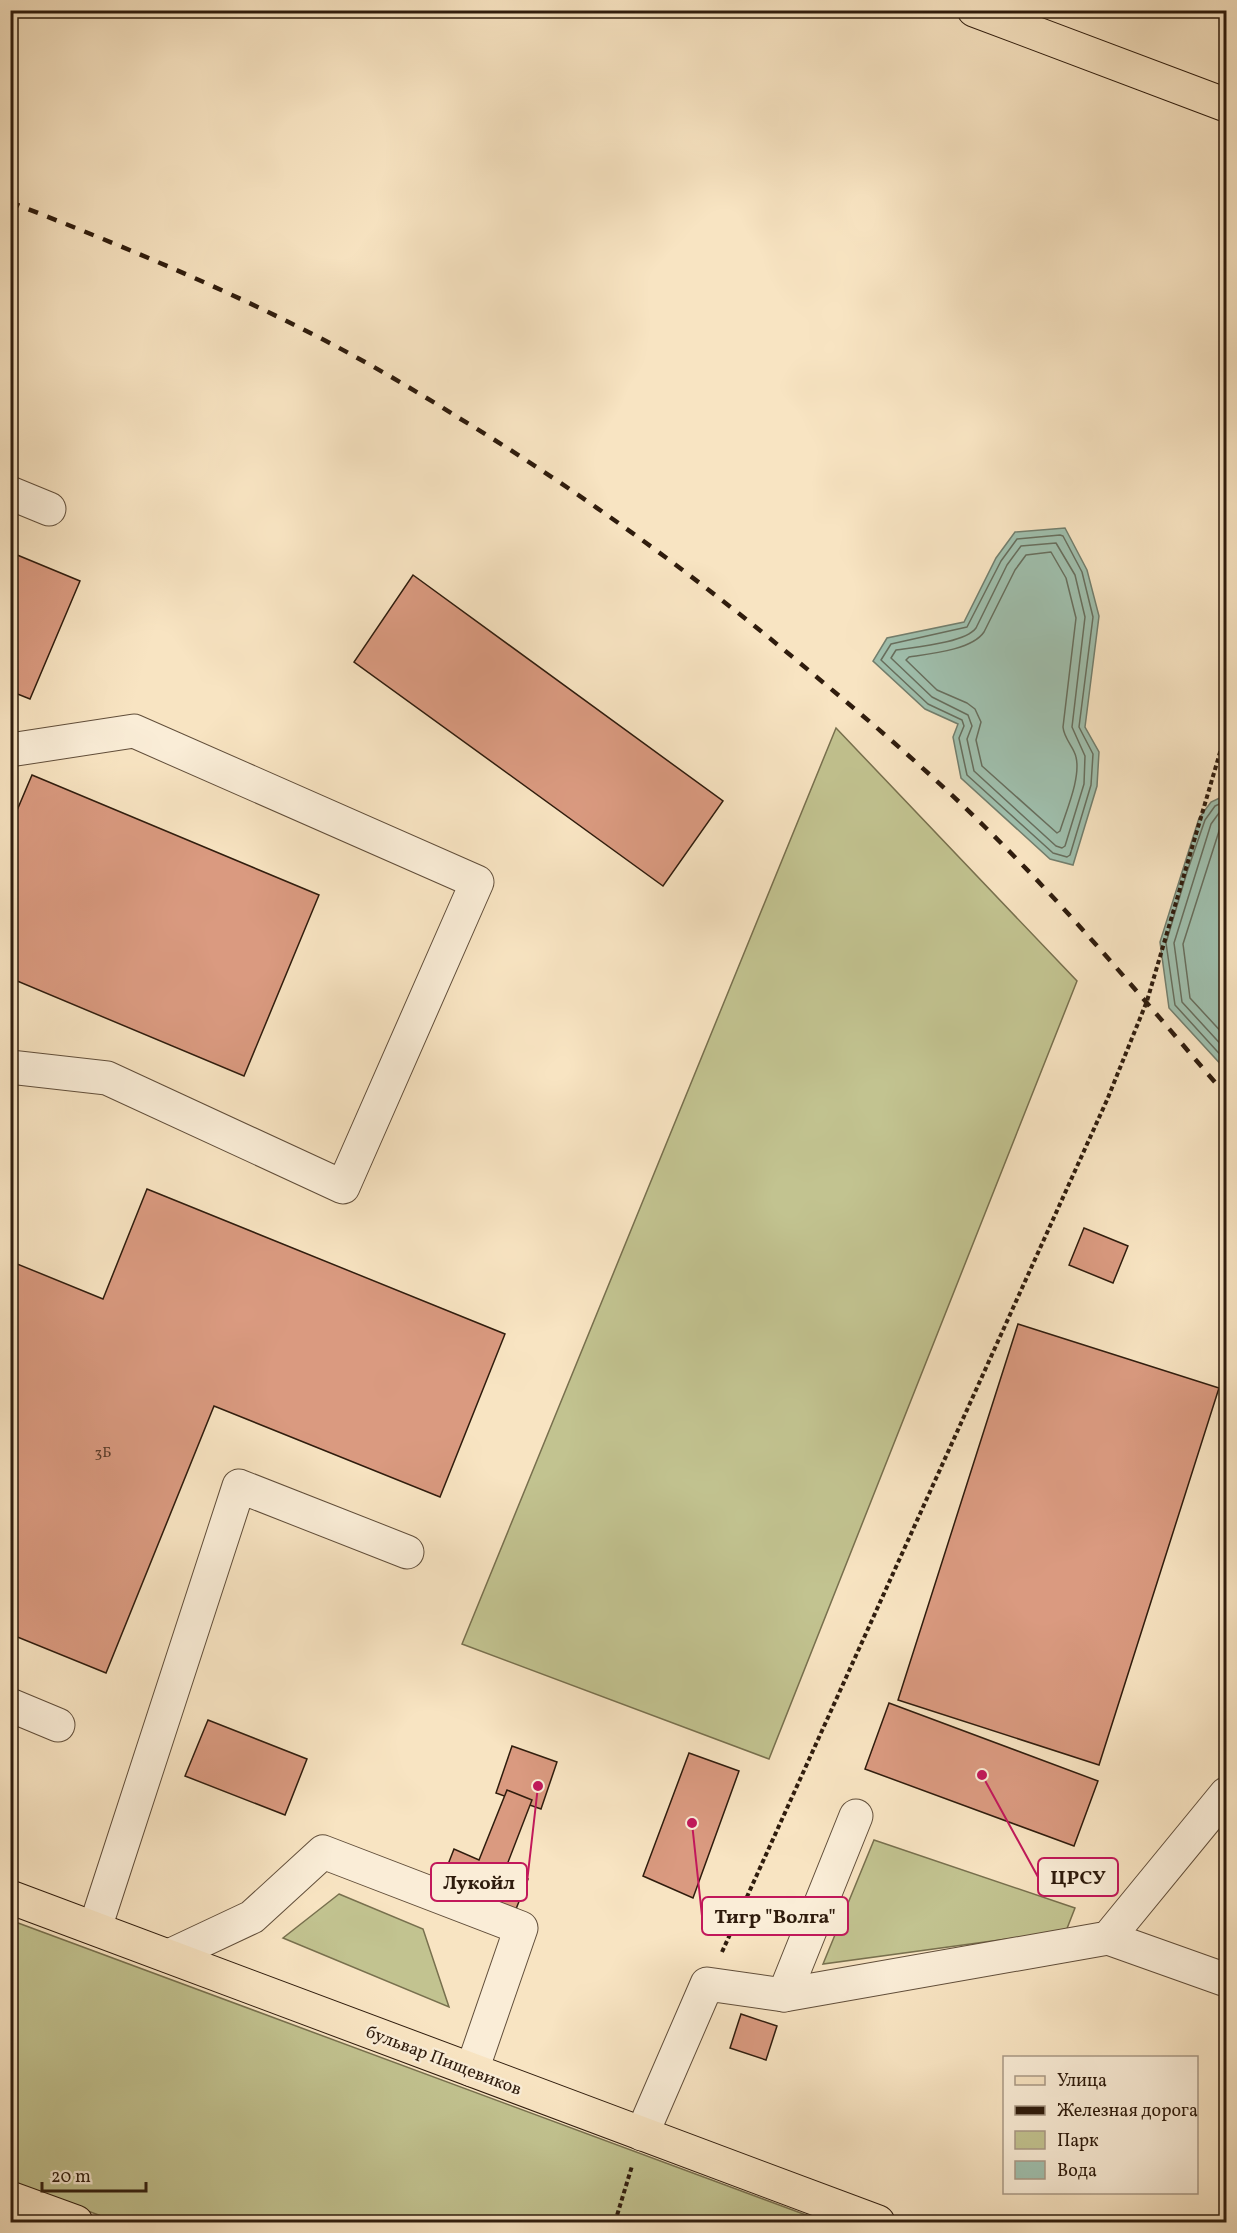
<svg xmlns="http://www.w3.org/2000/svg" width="1237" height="2233" viewBox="0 0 1237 2233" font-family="Vollkorn,serif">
	<rect width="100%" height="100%" fill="#f8e4c2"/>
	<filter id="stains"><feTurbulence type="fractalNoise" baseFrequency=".00333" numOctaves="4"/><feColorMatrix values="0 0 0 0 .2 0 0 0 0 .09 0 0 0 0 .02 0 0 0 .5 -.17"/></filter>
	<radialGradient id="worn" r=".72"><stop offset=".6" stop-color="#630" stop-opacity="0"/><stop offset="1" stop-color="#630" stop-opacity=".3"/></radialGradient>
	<g fill="#c2c390" stroke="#78704e" stroke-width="1.5">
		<path d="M 836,728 L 1077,981 L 769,1759 L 462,1644 Z"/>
		<path d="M 874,1840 L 1075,1908 L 1066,1931 L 823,1964 Z"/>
		<path d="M 339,1894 L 423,1929 L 449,2007 L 283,1938 Z"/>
		<path d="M 10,1920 L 825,2222 L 117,2222 L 11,2182 Z"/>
	</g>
	<g fill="#9fbfad" stroke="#727e6d" stroke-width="1.5">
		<path d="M 1065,528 L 1087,570 L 1099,616 L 1085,727 L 1099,752 L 1097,786 L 1073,865 L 1050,859 L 961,778 L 953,737 L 958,724 L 925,709 L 873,661 L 887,638 L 964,622 L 996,558 L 1015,532 Z"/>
		<path d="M 1226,795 L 1226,1070 L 1169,1008 L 1160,942 L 1199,818 L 1211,802 Z"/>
	</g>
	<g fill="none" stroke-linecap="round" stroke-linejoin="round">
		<g stroke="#676e5d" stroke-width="1.5">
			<path d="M 1060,535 L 1063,536 L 1082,572 L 1093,617 L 1079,727 L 1093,754 L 1091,785 L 1070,855 L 1067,857 L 1053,853 L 967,775 L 959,738 L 964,726 L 962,720 L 928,704 L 881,660 L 891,644 L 967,627 L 1001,561 L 1017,539 Z"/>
			<path d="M 1056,543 L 1075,575 L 1085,617 L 1072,727 L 1085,756 L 1084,784 L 1065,846 L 1062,848 L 1056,846 L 974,771 L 967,739 L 972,726 L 968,715 L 932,697 L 891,658 L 896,650 C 915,647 965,643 976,628 L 1007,565 L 1021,546 Z"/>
			<path d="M 1051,552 L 1066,578 L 1076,618 L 1063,727 C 1064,739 1074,747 1076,757 C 1081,778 1066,811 1060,831 L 1057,833 L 982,766 L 976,740 L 981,722 L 975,709 L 967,703 L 937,690 L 906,660 L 909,657 C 929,654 972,650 984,632 L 1015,570 L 1026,555 Z"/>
			<path d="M 1226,801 L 1215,806 L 1205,820 L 1187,872 L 1166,943 L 1175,1005 L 1226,1061"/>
			<path d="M 1226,809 L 1219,813 L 1211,824 L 1174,943 L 1182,1002 L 1226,1050"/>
			<path d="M 1226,819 L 1220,828 L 1183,944 L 1190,998 L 1226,1037"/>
		</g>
	</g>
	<g fill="#da9a80" stroke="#2f1c0d" stroke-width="1.5">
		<path d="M 10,552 L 80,581 L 30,699 L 10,691 Z"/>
		<path d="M 413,575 L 723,801 L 663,886 L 354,662 Z"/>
		<path d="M 32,775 L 319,895 L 244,1076 L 10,978 L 10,827 Z"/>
		<path d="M 147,1189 L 505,1334 L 440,1497 L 214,1406 L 106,1673 L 10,1634 L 10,1261 L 103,1299 Z"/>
		<path d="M 1084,1228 L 1128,1246 L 1113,1283 L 1069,1265 Z"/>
		<path d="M 1018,1324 L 1219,1388 L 1099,1765 L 898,1700 Z"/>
		<path d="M 889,1703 L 1098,1781 L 1074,1846 L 865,1769 Z"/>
		<path d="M 208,1720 L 307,1759 L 285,1815 L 185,1776 Z"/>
		<path d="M 512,1746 L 557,1762 L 541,1809 L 496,1793 Z"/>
		<path d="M 689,1753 L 739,1771 L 693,1898 L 643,1876 Z"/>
		<path d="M 507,1790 L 532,1800 L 505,1870 L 528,1879 L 514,1914 L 440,1885 L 454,1849 L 479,1860 Z"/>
		<path d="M 741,2014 L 777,2026 L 766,2060 L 730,2048 Z"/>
	</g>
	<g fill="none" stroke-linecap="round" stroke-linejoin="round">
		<defs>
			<g id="minor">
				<path d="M 10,493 L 49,509"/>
				<path d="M 10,750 L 134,731 L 477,882 L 343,1187 L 107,1078 L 10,1067"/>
				<path d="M 10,1705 L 58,1725"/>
				<path d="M 95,1928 L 239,1486 L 407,1552"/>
				<path d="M 1108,1938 L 1226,1980"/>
				<path d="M 169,1956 L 252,1917 L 323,1852 L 521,1928 L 472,2070"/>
				<path d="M 784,1995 L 856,1816"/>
				<path d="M 642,2134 L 707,1984 L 784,1995 L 1108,1938 L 1226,1794"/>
			</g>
			<g id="major">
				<path d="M 974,10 L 1226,105"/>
				<path d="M 10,1897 L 878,2222"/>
				<path d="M 10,2198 L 76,2222"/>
			</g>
		</defs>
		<use href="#minor" stroke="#614e3a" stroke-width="35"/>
		<use href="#major" stroke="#2f1c0d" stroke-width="35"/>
		<g stroke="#2f1c0d" stroke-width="4" stroke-dasharray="4.5 3" stroke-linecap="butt">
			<path d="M 722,1952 L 1107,1100 L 1147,1001 L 1226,732"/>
			<path d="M 615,2222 L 632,2166"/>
		</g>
		<use href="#minor" stroke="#faedd7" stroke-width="33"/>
		<use href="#major" stroke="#f8e4c2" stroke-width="33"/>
		<path stroke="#2f1c0d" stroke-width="4.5" stroke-dasharray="10 10" stroke-linecap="butt" d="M 10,202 C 118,244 224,288 326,341 C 372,365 416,391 459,418 C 586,495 705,583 819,679 C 878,728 936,778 990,832 C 1074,915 1149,1006 1226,1095"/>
	</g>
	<g text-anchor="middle" stroke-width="4.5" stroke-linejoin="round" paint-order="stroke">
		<g font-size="15" fill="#5a3c2a">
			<text x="103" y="1457">3Б</text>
		</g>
		<g font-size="18" fill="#2f1c0d" stroke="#faedd7">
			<text transform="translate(444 2060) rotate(21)" y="6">бульвар Пищевиков</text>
		</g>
	</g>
	<path fill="none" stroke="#c2185b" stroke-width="2" d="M982 1775L1038 1877M538 1786L527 1882M692 1823L702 1916"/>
	<g fill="#c2185b" stroke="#faedd7" stroke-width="2">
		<circle cx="982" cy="1775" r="6"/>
		<circle cx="538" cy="1786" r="6"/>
		<circle cx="692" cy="1823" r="6"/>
	</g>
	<g fill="#faedd7" stroke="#c2185b" stroke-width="2">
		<rect x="1038" y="1858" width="80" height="38" rx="6"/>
		<rect x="431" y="1863" width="96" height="38" rx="6"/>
		<rect x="702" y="1897" width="146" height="38" rx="6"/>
	</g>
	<g font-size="20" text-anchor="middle" font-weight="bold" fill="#2f1c0d">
		<text x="1078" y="1884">ЦРСУ</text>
		<text x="479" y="1889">Лукойл</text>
		<text x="775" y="1923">Тигр "Волга"</text>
	</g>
	<rect width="1237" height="2233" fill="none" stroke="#f8e4c2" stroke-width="36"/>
	<rect x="12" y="12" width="1213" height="2209" fill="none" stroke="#2f1c0d" stroke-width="3"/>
	<rect x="18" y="18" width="1201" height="2197" fill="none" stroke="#2f1c0d" stroke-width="1.5"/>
	<rect x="1003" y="2056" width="195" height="138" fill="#faedd7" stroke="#a99986" stroke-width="1.5"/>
	<rect x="1015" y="2076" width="30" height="9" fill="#f8e4c2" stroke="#a99986" stroke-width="1.5"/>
	<text x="1057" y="2086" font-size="18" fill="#2f1c0d">Улица</text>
	<rect x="1015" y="2106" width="30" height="9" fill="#2f1c0d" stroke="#a99986" stroke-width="1.5"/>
	<text x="1057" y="2116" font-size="18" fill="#2f1c0d">Железная дорога</text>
	<rect x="1015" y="2131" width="30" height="18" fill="#c2c390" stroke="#a99986" stroke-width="1.5"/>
	<text x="1057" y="2146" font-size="18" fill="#2f1c0d">Парк</text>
	<rect x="1015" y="2161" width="30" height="18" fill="#9fbfad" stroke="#a99986" stroke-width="1.5"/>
	<text x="1057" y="2176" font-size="18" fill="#2f1c0d">Вода</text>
	<path d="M42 2182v9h104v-9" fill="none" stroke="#2f1c0d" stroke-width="3"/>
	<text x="51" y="2182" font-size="18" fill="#2f1c0d" stroke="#faedd7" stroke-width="4.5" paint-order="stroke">20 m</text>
	<rect width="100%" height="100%" filter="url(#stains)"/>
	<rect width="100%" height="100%" fill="url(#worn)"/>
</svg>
